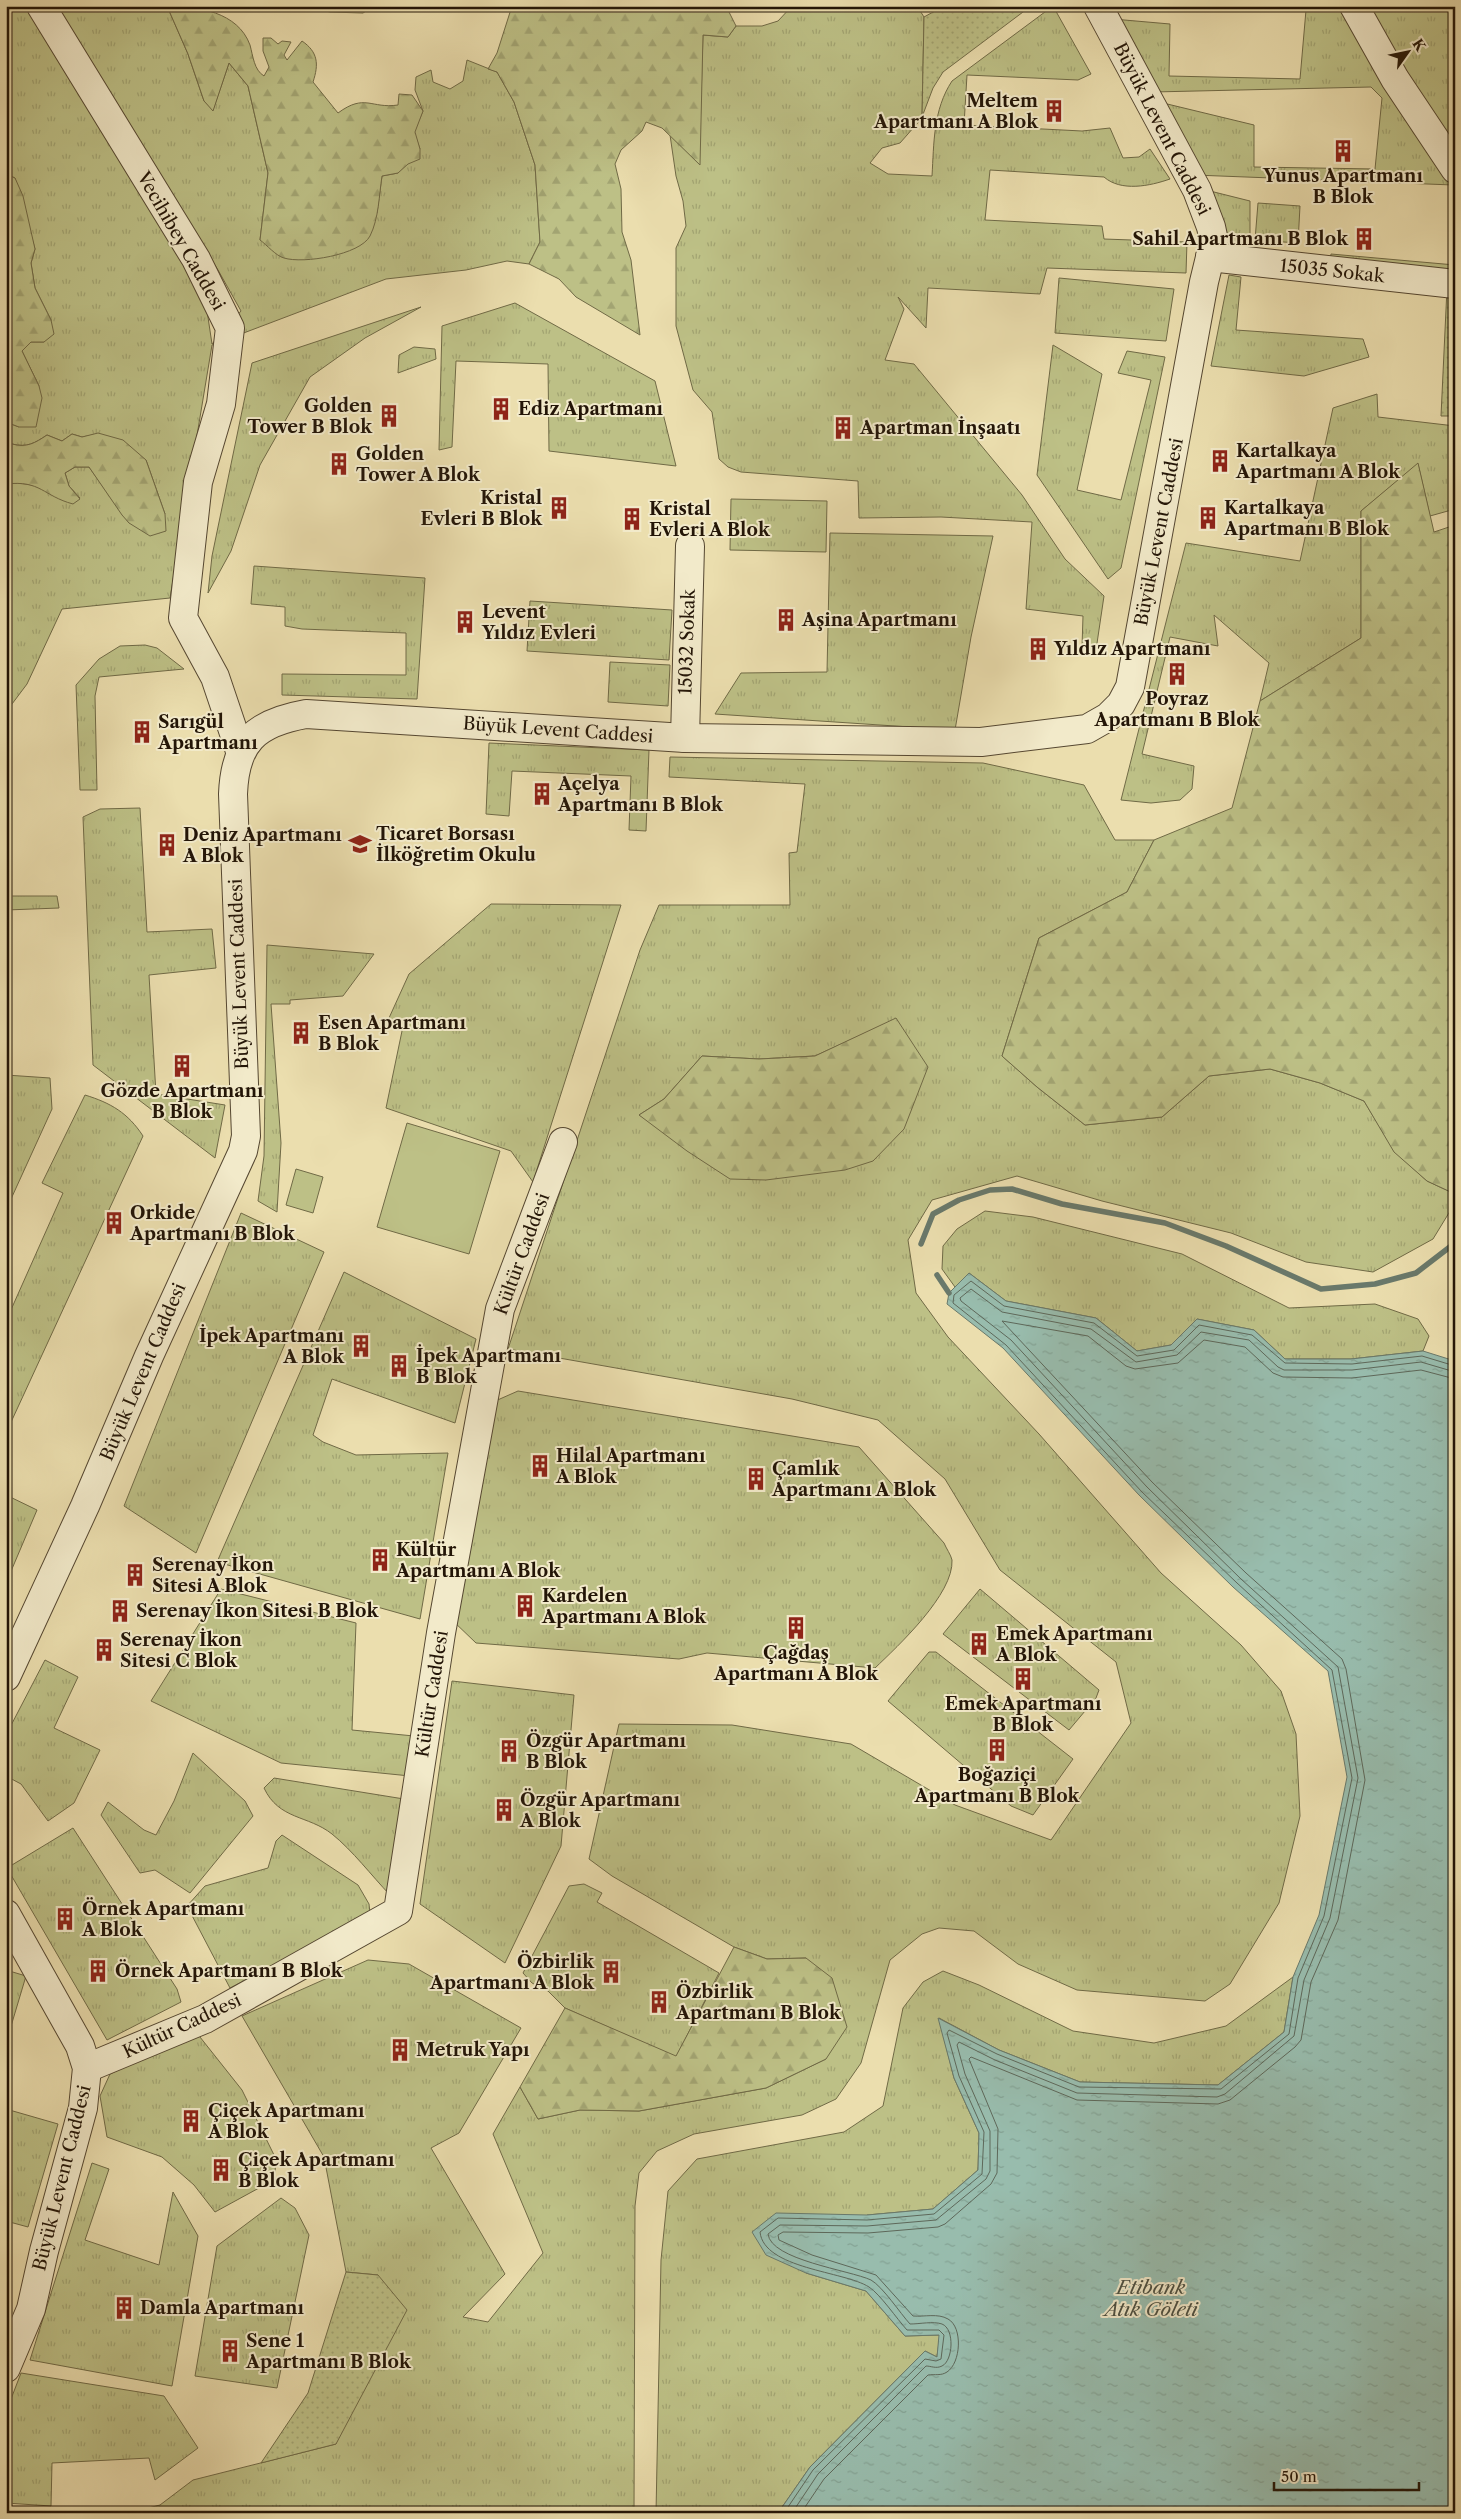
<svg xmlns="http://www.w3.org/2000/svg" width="1461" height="2519" viewBox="0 0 1461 2519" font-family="'Libre Caslon Text',serif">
	<defs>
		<pattern id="grass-tufts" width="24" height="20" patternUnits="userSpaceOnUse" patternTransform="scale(1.25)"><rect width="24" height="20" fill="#bdc086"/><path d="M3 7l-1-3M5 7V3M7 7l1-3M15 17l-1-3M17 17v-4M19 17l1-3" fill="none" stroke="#a2a472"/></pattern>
		<pattern id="forest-firs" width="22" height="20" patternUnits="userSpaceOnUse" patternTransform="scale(1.25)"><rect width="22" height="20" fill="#bdc086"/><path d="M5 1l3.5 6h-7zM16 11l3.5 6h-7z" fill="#a2a472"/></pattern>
		<pattern id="garden-dots" width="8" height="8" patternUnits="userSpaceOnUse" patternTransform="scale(1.25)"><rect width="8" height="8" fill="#bdc086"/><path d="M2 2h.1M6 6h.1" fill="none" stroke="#a2a472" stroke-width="1.8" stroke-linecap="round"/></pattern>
		<pattern id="water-ripples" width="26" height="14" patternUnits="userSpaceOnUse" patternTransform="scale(1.25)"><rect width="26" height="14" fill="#98bcad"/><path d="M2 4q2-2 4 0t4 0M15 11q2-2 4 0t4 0" fill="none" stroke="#83a193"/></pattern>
	</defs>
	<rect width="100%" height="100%" fill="#ebdeae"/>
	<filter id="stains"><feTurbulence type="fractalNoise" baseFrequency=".004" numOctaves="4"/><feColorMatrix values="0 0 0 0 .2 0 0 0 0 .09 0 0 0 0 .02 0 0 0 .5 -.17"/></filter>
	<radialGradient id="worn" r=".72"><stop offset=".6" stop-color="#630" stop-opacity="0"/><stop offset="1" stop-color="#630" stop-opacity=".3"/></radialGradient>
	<g fill="url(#grass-tufts)" stroke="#706a46" fill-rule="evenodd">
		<path d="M 6,6 L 35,6 L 206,304 L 212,344 L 241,311 L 218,270 L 53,6 L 167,6 L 188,54 L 204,101 L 213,110 L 229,63 L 248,86 L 268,173 L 260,240 L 377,213 L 382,176 L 398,173 L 420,149 L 414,132 L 423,111 L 415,90 L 416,77 L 431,70 L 433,82 L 450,89 L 463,81 L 467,60 L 497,72 L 514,102 L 535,165 L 540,242 L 529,264 L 507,261 L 466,270 L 386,279 L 212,345 L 170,598 L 62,609 L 27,684 L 6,712 L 6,484 C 29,480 57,493 80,498 L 69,486 L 65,473 L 75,467 L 89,467 L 129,523 L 165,514 L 146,460 L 98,434 L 82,437 L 72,434 L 62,441 L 47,435 C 35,443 27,448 12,444 L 6,435 L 6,422 L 19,427 L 39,386 L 22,351 L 31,342 L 44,342 L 51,320 L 35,288 L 31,263 L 35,249 L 15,178 L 6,174 Z"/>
		<path d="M 306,6 L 374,6 L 363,13 L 330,12 Z"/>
		<path d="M 792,6 L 917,6 L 924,17 L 922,118 L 900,143 L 882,148 L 870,163 L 888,174 L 932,176 C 934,143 933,110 952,81 L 1053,6 L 1091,74 L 1078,80 L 967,75 L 964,125 L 1082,131 L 1110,128 L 1123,158 L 1139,157 L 1150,149 L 1170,179 C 1150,186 1121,192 1104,177 L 990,170 L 985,220 L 1102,226 L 1104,239 L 1187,242 L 1186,273 L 1047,268 L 1040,294 L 928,288 L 926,328 L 898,297 L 904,309 L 885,360 L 914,364 L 1022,495 L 1065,559 L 1104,596 L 1096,650 L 1082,647 L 1083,616 L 1026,609 L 1032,522 L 941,517 L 859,518 L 858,481 L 741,472 L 728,467 L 719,459 L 712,412 L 693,390 L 676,326 L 676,248 L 686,226 L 683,201 L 676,176 L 670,135 L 699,164 L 703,35 L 728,37 L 736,26 L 762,26 L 778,21 Z"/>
		<path d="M 1305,6 L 1350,6 L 1455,179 L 1455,225 L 1453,185 L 1194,175 L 1159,102 L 1254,125 L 1254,167 L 1375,169 L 1382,98 L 1371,87 L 1153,92 L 1113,19 L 1170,24 L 1169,76 L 1300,79 L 1306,10 Z"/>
		<path d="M 1364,6 L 1455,6 L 1455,156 Z"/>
		<path d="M 1206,190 L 1250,201 L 1250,254 L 1223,251 Z"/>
		<path d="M 1258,203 L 1300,206 L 1298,243 L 1255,240 Z"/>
		<path d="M 1331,254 L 1455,265 L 1455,271 L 1330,261 Z"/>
		<path d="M 1229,275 L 1241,277 L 1236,330 L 1363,339 L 1369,357 L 1304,376 L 1211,366 Z"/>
		<path d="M 1059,278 L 1174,289 L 1166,341 L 1055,333 Z"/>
		<path d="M 515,303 L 655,381 L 676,466 L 549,451 L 548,364 L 456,361 L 452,447 L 439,450 L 442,326 Z"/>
		<path d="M 421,307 L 365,338 L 310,377 L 260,465 L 231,551 L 208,593 L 212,556 L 252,363 Z"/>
		<path d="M 1053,345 L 1102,374 L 1077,490 L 1121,500 L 1151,380 L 1118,373 L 1127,351 L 1165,357 L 1121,568 L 1108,579 L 1037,475 Z"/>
		<path d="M 414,347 L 435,349 L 436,359 L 398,373 L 399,355 Z"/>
		<path d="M 1377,394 L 1378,417 L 1455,426 L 1455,509 L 1430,516 L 1418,464 L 1361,511 L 1361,638 L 1260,701 L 1269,663 L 1214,615 L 1218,646 L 1170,637 L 1142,754 L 1194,766 L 1192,789 L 1180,800 L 1151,803 L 1121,800 L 1186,543 L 1300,561 L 1333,408 Z"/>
		<path d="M 731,499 L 827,501 L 826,552 L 730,550 Z"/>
		<path d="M 830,533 L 993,536 L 971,637 L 955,730 L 715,714 L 741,673 L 827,672 Z"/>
		<path d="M 254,566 L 425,578 L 417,699 L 282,695 L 282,674 L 406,675 L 406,633 L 302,629 L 285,626 L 285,607 L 251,604 Z"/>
		<path d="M 530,601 L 672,610 L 669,660 L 527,651 Z"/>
		<path d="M 145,645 L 157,648 L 184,669 L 99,677 L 95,696 L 97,790 L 80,790 L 76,685 L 99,659 L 120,646 Z"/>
		<path d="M 610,662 L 670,665 L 668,706 L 608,702 Z"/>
		<path d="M 489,743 L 649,750 L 646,831 L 629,830 L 631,776 L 512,771 L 509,816 L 486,814 Z"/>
		<path d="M 670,757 L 983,763 L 1084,785 L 1115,840 L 1154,840 L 1127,892 L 1039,938 L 1002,1056 L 1037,1087 L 1085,1125 L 1162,1117 L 1209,1076 L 1270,1069 L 1320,1083 L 1364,1101 L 1395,1152 L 1427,1181 L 1455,1194 L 1455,1203 L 1433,1239 L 1373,1272 L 1306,1262 L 1231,1233 L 1102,1201 L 1017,1176 L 932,1200 L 908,1240 L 916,1293 L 948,1337 L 1039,1434 L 1161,1573 L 1241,1645 L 1281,1691 L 1296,1734 L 1300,1816 L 1279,1903 L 1230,1984 L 1205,2001 L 1077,1990 L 1018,1964 L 974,1931 L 939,1928 L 922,1934 L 890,1960 L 861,2063 L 836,2099 L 802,2115 L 694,2134 L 657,2151 L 639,2173 L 635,2206 L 634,2513 L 129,2513 L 160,2505 L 193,2480 L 336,2444 L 378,2275 L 346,2272 L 324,2157 L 242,2016 L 368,1960 L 409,1964 L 521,2028 L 459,2133 L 431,2148 L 505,2274 L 463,2317 L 488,2322 L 543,2253 L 493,2134 L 520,2087 L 538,2119 L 580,2110 L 639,2111 L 766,2088 L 826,2059 L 806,1958 L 767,1959 L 734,1947 L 612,1876 L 589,1859 L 619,1724 L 732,1725 L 851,1744 L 955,1805 L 1051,1840 L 1131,1723 L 1116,1662 L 1000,1570 L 945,1479 L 878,1420 L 792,1399 L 508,1349 L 640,950 L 659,905 L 790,905 L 789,853 L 797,852 L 805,784 L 669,777 ZM 896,1019 L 766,1180 L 639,1115 L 664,1099 L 702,1056 L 759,1059 L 815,1056 Z"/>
		<path d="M 140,808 L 147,932 L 212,929 L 216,968 L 149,975 L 156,1094 L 225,1105 L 215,1158 L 93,1065 L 83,817 L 100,809 Z"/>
		<path d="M 6,896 L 57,896 L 59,908 L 6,910 Z"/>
		<path d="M 491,904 L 621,905 L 533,1182 L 511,1151 L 386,1108 L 402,1031 L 389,1018 L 409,974 Z"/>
		<path d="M 267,945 L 374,954 L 343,996 L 290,1000 L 290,1004 L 271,1004 L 281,1143 L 277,1212 L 258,1201 L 264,1156 Z"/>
		<path d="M 6,1075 L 50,1078 L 52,1109 L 6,1210 Z"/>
		<path d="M 85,1095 C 111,1103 128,1113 143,1136 L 6,1433 L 6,1321 L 63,1193 L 42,1183 Z"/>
		<path d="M 985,1211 L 1033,1217 L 1182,1254 L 1289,1308 L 1375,1304 L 1418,1319 L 1429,1336 L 1423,1351 L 1351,1359 L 1285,1359 L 1254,1330 L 1197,1319 L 1171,1345 L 1137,1351 L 1096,1318 L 1006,1301 L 969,1273 L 955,1287 L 942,1269 L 943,1246 L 957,1229 Z"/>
		<path d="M 241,1213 L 324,1252 L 196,1553 L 124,1506 Z"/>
		<path d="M 344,1272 L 476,1339 L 455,1423 L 332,1379 L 313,1435 L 323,1442 L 356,1455 L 448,1453 L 420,1619 L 217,1562 Z"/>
		<path d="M 518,1391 L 859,1447 L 944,1543 C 946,1548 951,1555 952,1560 C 954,1594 898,1646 875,1668 L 707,1653 L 679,1659 L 476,1643 L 451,1619 L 493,1402 Z"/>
		<path d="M 6,1495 L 37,1510 L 6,1583 Z"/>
		<path d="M 221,1589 L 356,1623 L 352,1730 L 414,1736 L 410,1776 L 281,1763 L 151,1701 Z"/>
		<path d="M 980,1589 L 1099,1690 L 1096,1698 L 1069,1730 L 943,1634 Z"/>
		<path d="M 929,1652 L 936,1652 L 1073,1759 L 1033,1815 L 1011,1806 L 888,1701 Z"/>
		<path d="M 45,1660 L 78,1677 L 54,1728 L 100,1750 L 74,1803 L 48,1821 L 21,1784 L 6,1776 L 6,1735 Z"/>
		<path d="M 452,1681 L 574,1695 L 561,1846 L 505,1963 L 420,1904 Z"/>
		<path d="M 193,1753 L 245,1801 L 253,1816 L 190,1893 L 155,1870 L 140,1873 L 101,1815 L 108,1802 L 144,1830 L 156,1835 L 174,1801 Z"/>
		<path d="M 274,1778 L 404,1799 L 390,1895 C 371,1875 353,1851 332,1834 C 308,1815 279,1820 264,1788 Z"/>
		<path d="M 73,1828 L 177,1989 L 181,2002 L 107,2040 L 7,1868 Z"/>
		<path d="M 282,1835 L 358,1885 L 369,1904 L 370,1913 L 361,1922 L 230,1988 L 187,1906 L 205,1886 L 268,1868 L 276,1841 Z"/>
		<path d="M 584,1884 L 602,1893 L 597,1902 L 719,1973 L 676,2057 L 565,2008 L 548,1991 L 532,1983 L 523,1973 L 569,1886 Z"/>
		<path d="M 6,1970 L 26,1976 L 6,2043 Z"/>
		<path d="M 943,1971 L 979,1985 L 1073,2031 L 1154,2043 L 1226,2026 L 1293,1977 L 1284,2032 L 1218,2085 L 1080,2082 L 999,2050 L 939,2018 L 954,2078 L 979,2133 L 978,2170 L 933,2209 L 867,2215 L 806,2273 L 866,2291 L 905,2336 L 940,2335 L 937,2357 L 925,2351 L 810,2467 L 778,2513 L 656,2513 L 661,2260 L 668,2191 L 697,2159 L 844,2132 L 883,2106 L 903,2008 L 923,1982 Z"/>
		<path d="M 196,2032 L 242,2090 L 276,2159 L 275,2172 L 270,2182 L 215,2212 L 194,2185 L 162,2157 L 107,2137 L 100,2096 L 110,2074 Z"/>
		<path d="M 6,2109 L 58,2124 L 28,2227 L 6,2221 Z"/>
		<path d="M 92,2163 L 109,2169 L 85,2240 L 159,2265 L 173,2192 L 198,2236 L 172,2386 L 30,2360 Z"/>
		<path d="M 281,2198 L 295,2208 L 309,2235 L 277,2388 L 195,2376 L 217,2246 Z"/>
		<path d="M 21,2373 L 164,2396 L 198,2448 L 155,2480 L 149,2458 L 52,2463 L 51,2506 L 6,2503 L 6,2412 Z"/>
	</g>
	<g fill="url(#forest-firs)" stroke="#706a46">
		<path d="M 167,6 C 198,6 238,12 250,45 C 253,56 254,70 264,76 L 269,67 L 263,51 L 263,38 L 271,38 L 278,44 L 282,41 L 291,42 L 284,55 L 287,60 L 302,41 C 318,52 319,64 313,82 L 338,113 C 365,93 371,109 398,105 L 399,94 L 412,95 L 423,111 L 415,132 L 420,149 L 420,159 L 408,164 L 398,173 L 382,176 C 379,195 379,218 370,236 C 360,255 303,264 284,258 C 276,256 267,245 260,240 L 268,173 L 248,86 L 229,63 L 213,111 L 204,101 L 188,54 Z"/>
		<path d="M 512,6 L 726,6 L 736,26 L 728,37 L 703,35 L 700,165 L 662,128 L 646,122 L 642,131 L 621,150 L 615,164 L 621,189 L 622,232 L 631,260 L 640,335 L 576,297 L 559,279 L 529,264 L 540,242 L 535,165 L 514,102 L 497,72 L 488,69 L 497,53 Z"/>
		<path d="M 6,174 L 15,178 L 23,196 L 35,249 L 31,263 L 35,288 L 51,320 L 54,334 L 44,342 L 31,342 L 22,351 L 39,386 L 42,398 L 36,427 L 19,427 L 6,422 Z"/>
		<path d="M 98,433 L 123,440 L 146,460 L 165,514 L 166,531 L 150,536 L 129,523 L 122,515 L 89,467 L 75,467 L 65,473 L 69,486 L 80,499 L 73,504 C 43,496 41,480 6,484 L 6,435 L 12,444 C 27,448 35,443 47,435 L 62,441 L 72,434 L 82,437 Z"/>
		<path d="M 1418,463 L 1434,532 L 1455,525 L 1455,1194 L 1427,1181 L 1394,1152 L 1364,1101 L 1320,1083 L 1270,1069 L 1209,1076 L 1162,1117 L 1085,1125 L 1037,1087 L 1002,1056 L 1039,938 L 1127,892 L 1154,840 L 1232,808 L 1260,701 L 1361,638 L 1361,511 Z"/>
		<path d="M 896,1018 L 928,1067 L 904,1129 L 873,1161 L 845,1170 L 766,1180 L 730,1179 L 687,1151 L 639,1115 L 664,1099 L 702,1056 L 759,1059 L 815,1056 Z"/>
		<path d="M 734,1947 L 767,1959 L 806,1958 L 832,1978 L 847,2027 L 826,2059 L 766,2088 L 639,2111 L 580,2110 L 538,2119 L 520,2087 L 565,2008 L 676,2056 Z"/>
	</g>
	<g fill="url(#garden-dots)" stroke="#706a46">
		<path d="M 944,6 L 1031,6 L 943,72 L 933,88 L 922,117 L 924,17 Z"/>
		<path d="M 1447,288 L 1455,289 L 1455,416 L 1441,416 Z"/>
		<path d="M 346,2272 L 378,2275 L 407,2310 L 336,2444 L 261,2463 L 308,2393 Z"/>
	</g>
	<g fill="#bdc086" stroke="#706a46">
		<path d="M 407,1123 L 500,1151 L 469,1254 L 377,1227 Z"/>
		<path d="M 296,1169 L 323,1177 L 313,1213 L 286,1205 Z"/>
	</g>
	<path fill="url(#water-ripples)" stroke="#69796b" d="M 969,1273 L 1006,1301 L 1096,1318 L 1137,1351 L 1171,1345 L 1197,1319 L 1254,1330 L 1285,1359 L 1351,1359 L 1423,1351 L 1455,1361 L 1455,2513 L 778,2513 L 810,2467 L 925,2351 L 937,2357 L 939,2335 L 905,2336 L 866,2291 L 806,2273 L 766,2255 L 752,2232 L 776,2213 L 867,2215 L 933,2209 L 978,2170 L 979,2133 L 954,2078 L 938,2018 L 999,2050 L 1080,2082 L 1218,2085 L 1284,2032 L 1293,1977 L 1319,1915 L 1347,1777 L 1328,1671 L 1233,1587 L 1139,1495 L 1003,1348 L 947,1304 L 949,1293 Z"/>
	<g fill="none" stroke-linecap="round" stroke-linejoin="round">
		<g stroke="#5e685a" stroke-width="1">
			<path d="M 784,2513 L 813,2470 L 925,2359 L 936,2361 L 941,2359 L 944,2335 L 939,2330 L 907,2330 C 897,2319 880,2294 869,2287 C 844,2271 764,2269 760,2232 L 778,2218 L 867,2220 L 934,2214 L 982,2174 L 984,2132 L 959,2076 L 947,2033 L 949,2030 L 997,2054 L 1079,2087 L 1221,2089 L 1289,2034 L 1298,1978 L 1324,1916 L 1352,1778 L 1332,1670 L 1237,1583 L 1142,1492 L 1006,1345 L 953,1303 L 954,1295 L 971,1281 L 1004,1306 L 1094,1323 L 1137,1356 L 1174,1350 L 1199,1325 L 1252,1335 L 1285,1363 L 1352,1364 L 1422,1356 L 1455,1366"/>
			<path d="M 792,2513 L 818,2474 L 926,2366 C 931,2366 936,2369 942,2366 C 953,2361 955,2329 942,2324 C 933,2321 920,2324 910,2324 C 900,2313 883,2287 871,2280 C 849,2270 771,2260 768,2234 L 780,2225 L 867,2226 L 936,2220 L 986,2179 L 990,2171 L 990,2131 L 965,2074 L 957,2045 L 959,2042 L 995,2060 L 1077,2093 L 1217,2097 L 1225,2094 L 1294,2036 L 1304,1980 L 1330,1918 L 1358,1778 L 1338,1667 L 1241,1579 L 1147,1487 L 1011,1340 L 961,1301 L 960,1298 L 971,1289 L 1002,1312 L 1091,1329 L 1136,1362 L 1177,1355 L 1201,1332 L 1249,1340 L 1278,1367 L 1284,1370 L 1352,1370 L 1421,1362 L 1455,1372"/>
			<path d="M 801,2513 L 824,2479 L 928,2375 C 935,2374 941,2376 947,2372 C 961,2363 963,2327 948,2319 C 938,2313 924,2317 913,2316 L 876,2275 L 812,2255 L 779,2240 L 778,2235 L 783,2232 L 868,2233 L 938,2227 L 945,2224 L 991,2184 L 997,2173 L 998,2129 L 969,2059 L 971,2057 L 1077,2100 L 1218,2104 L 1230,2100 L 1295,2047 L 1301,2040 L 1311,1982 L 1338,1920 L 1365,1780 L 1346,1669 L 1342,1659 L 1246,1573 L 1152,1482 L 1002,1321 L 1088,1336 L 1126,1366 L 1135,1369 L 1178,1363 L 1204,1340 L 1245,1347 L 1273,1373 L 1283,1377 L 1352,1378 L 1421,1370 L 1455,1379"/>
		</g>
		<g stroke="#69796b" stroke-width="5.5">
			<path d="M 921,1244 L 933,1214 L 959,1200 L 990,1190 L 1012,1189 L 1062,1204 L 1165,1223 L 1226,1246 L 1321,1289 L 1375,1284 L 1416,1273 L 1455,1243"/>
			<path d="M 937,1275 L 949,1293"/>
		</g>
		<defs>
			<g id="minor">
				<path d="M 41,6 L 196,259 L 230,328 L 221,404 L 198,482 L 183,618 L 215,677 L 240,751"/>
				<path d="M 1354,6 L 1395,79 L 1455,169"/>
				<path d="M 1210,257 L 1455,284"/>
				<path d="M 685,738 L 690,546"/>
				<path d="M 6,1677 L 85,1506 L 149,1356 L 243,1151 L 246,1136 L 233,794 C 235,742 255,723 306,714 L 685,738 L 981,742 L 1087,729 L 1108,717 L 1121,704 L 1130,687 L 1204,282 L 1214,241 L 1211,227 L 1197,190 L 1098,6"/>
				<path d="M 6,1914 L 80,2046 L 87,2068 L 83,2108 L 44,2251 L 31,2309 L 6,2368"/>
				<path d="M 87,2068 L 205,2019 L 398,1911 L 441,1633 L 500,1309 L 563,1142"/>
			</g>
		</defs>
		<use href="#minor" stroke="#554731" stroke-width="30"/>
		<use href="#minor" stroke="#f2eaca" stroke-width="28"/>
	</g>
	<defs>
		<symbol id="building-bare" viewBox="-9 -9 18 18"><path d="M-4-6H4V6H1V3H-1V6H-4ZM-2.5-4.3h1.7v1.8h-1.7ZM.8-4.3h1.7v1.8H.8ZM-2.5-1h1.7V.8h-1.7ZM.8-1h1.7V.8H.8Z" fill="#8f2418" stroke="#f2eaca" stroke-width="2.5" paint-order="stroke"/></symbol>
		<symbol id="school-bare" viewBox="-9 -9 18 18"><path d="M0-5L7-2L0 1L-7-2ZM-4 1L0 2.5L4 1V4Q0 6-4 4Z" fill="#8f2418" stroke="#f2eaca" stroke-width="2.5" paint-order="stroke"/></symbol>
	</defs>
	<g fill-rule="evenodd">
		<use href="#building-bare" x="1038" y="95" width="32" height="32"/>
		<use href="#building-bare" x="1327" y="135" width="32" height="32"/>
		<use href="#building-bare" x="1348" y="223" width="32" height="32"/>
		<use href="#building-bare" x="485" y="393" width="32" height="32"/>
		<use href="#building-bare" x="373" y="400" width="32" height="32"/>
		<use href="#building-bare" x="827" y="412" width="32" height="32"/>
		<use href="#building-bare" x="1204" y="445" width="32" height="32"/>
		<use href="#building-bare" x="323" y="448" width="32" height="32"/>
		<use href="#building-bare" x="543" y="492" width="32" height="32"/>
		<use href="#building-bare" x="1192" y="502" width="32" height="32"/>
		<use href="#building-bare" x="616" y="503" width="32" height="32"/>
		<use href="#building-bare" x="770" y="604" width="32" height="32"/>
		<use href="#building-bare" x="449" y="606" width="32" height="32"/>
		<use href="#building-bare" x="1022" y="633" width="32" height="32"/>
		<use href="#building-bare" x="1161" y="658" width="32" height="32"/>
		<use href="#building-bare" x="126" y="716" width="32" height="32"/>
		<use href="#building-bare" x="526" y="778" width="32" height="32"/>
		<use href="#school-bare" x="344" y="828" width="32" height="32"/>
		<use href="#building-bare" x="151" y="829" width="32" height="32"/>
		<use href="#building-bare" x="285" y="1017" width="32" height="32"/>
		<use href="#building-bare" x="166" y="1050" width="32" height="32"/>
		<use href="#building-bare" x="98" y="1207" width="32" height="32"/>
		<use href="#building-bare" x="345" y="1330" width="32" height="32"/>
		<use href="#building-bare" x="383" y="1350" width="32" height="32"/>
		<use href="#building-bare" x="524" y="1450" width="32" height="32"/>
		<use href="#building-bare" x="740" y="1463" width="32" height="32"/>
		<use href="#building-bare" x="364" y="1544" width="32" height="32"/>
		<use href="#building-bare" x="119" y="1559" width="32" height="32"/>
		<use href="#building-bare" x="509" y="1590" width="32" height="32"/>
		<use href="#building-bare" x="104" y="1595" width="32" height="32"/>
		<use href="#building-bare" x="780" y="1612" width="32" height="32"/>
		<use href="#building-bare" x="963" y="1628" width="32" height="32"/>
		<use href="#building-bare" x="88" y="1634" width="32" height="32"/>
		<use href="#building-bare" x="1007" y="1663" width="32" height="32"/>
		<use href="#building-bare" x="981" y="1734" width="32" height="32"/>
		<use href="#building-bare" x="493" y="1735" width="32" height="32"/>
		<use href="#building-bare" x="488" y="1794" width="32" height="32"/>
		<use href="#building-bare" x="49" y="1903" width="32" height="32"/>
		<use href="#building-bare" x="82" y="1955" width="32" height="32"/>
		<use href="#building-bare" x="595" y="1956" width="32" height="32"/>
		<use href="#building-bare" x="643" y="1986" width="32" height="32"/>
		<use href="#building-bare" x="384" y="2034" width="32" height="32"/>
		<use href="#building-bare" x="175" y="2105" width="32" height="32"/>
		<use href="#building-bare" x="205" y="2154" width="32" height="32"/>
		<use href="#building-bare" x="108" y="2292" width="32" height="32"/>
		<use href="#building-bare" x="214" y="2335" width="32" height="32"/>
	</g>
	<g text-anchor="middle" stroke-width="4" stroke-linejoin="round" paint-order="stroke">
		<g font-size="18" font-weight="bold" fill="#231507" stroke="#f2eaca" text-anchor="start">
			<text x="1038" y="107" text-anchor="end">Meltem<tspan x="1038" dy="21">Apartmanı A Blok</tspan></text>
			<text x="1343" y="182" text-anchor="middle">Yunus Apartmanı<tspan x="1343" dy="21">B Blok</tspan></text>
			<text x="1348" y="245" text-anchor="end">Sahil Apartmanı B Blok</text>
			<text x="372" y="412" text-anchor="end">Golden<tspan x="372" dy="21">Tower B Blok</tspan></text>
			<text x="518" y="415">Ediz Apartmanı</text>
			<text x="860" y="434">Apartman İnşaatı</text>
			<text x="1236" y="457">Kartalkaya<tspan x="1236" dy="21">Apartmanı A Blok</tspan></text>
			<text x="356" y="460">Golden<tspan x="356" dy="21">Tower A Blok</tspan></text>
			<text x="542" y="504" text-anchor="end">Kristal<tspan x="542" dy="21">Evleri B Blok</tspan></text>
			<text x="1224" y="514">Kartalkaya<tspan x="1224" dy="21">Apartmanı B Blok</tspan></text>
			<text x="649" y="515">Kristal<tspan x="649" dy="21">Evleri A Blok</tspan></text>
			<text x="482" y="618">Levent<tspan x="482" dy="21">Yıldız Evleri</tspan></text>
			<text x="802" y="626">Aşina Apartmanı</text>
			<text x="1054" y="655">Yıldız Apartmanı</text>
			<text x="1177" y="705" text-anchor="middle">Poyraz<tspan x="1177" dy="21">Apartmanı B Blok</tspan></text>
			<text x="158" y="728">Sarıgül<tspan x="158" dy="21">Apartmanı</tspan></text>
			<text x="558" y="790">Açelya<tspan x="558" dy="21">Apartmanı B Blok</tspan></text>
			<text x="376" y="840">Ticaret Borsası<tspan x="376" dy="21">İlköğretim Okulu</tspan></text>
			<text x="183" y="841">Deniz Apartmanı<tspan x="183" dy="21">A Blok</tspan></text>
			<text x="318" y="1029">Esen Apartmanı<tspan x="318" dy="21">B Blok</tspan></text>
			<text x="182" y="1097" text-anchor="middle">Gözde Apartmanı<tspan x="182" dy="21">B Blok</tspan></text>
			<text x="130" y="1219">Orkide<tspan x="130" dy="21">Apartmanı B Blok</tspan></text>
			<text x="344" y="1342" text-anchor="end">İpek Apartmanı<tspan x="344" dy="21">A Blok</tspan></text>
			<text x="416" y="1362">İpek Apartmanı<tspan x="416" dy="21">B Blok</tspan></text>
			<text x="556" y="1462">Hilal Apartmanı<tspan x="556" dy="21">A Blok</tspan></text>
			<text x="772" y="1475">Çamlık<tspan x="772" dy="21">Apartmanı A Blok</tspan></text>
			<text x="396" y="1556">Kültür<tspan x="396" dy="21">Apartmanı A Blok</tspan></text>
			<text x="152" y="1571">Serenay İkon<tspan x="152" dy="21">Sitesi A Blok</tspan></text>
			<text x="542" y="1602">Kardelen<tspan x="542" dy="21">Apartmanı A Blok</tspan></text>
			<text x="136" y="1617">Serenay İkon Sitesi B Blok</text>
			<text x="996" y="1640">Emek Apartmanı<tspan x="996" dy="21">A Blok</tspan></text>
			<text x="120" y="1646">Serenay İkon<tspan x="120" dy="21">Sitesi C Blok</tspan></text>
			<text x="796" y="1659" text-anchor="middle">Çağdaş<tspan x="796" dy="21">Apartmanı A Blok</tspan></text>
			<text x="1023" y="1710" text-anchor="middle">Emek Apartmanı<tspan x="1023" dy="21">B Blok</tspan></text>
			<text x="526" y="1747">Özgür Apartmanı<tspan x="526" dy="21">B Blok</tspan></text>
			<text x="997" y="1781" text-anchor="middle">Boğaziçi<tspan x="997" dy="21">Apartmanı B Blok</tspan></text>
			<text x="520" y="1806">Özgür Apartmanı<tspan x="520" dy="21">A Blok</tspan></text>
			<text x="82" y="1915">Örnek Apartmanı<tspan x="82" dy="21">A Blok</tspan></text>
			<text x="594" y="1968" text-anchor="end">Özbirlik<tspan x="594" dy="21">Apartmanı A Blok</tspan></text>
			<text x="115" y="1977">Örnek Apartmanı B Blok</text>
			<text x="676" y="1998">Özbirlik<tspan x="676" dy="21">Apartmanı B Blok</tspan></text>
			<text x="416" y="2056">Metruk Yapı</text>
			<text x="208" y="2117">Çiçek Apartmanı<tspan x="208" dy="21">A Blok</tspan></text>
			<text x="238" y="2166">Çiçek Apartmanı<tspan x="238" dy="21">B Blok</tspan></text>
			<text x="140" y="2314">Damla Apartmanı</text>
			<text x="246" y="2347">Sene 1<tspan x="246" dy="21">Apartmanı B Blok</tspan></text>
		</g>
		<g font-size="18" fill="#231507" stroke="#f2eaca">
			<text transform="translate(1162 129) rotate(63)" y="6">Büyük Levent Caddesi</text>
			<text transform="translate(181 241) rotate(60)" y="6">Vecihibey Caddesi</text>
			<text transform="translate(1332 271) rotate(6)" y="6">15035 Sokak</text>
			<text transform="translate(1159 532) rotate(-79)" y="6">Büyük Levent Caddesi</text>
			<text transform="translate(687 642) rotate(-88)" y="6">15032 Sokak</text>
			<text transform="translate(558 730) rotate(4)" y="6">Büyük Levent Caddesi</text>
			<text transform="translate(239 974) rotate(-92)" y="6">Büyük Levent Caddesi</text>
			<text transform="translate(522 1254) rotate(-70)" y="6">Kültür Caddesi</text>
			<text transform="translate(143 1372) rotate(-67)" y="6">Büyük Levent Caddesi</text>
			<text transform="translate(432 1694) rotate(-81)" y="6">Kültür Caddesi</text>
			<text transform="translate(182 2026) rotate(-25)" y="6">Kültür Caddesi</text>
			<text transform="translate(62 2178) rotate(-76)" y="6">Büyük Levent Caddesi</text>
		</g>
		<g font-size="19" font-style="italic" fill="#4c4f41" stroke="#f2eaca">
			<text x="1151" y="2294">Etibank<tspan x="1151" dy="22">Atık Göleti</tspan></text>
		</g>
	</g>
	<rect width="1461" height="2519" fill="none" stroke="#ebdeae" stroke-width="25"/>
	<rect x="8" y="8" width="1446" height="2504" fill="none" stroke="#231507" stroke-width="2.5"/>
	<rect x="12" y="12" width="1436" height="2494" fill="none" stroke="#231507"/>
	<g transform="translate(1408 52) rotate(57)" stroke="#f2eaca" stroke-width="4" paint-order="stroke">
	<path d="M0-4L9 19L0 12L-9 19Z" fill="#231507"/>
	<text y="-8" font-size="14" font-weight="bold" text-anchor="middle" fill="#231507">K</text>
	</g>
	<path d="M1274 2482v8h145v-8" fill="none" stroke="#231507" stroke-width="2.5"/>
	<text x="1281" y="2482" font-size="15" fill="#231507" stroke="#f2eaca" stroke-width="4" paint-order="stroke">50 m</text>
	<rect width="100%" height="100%" filter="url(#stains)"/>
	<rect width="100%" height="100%" fill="url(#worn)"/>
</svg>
